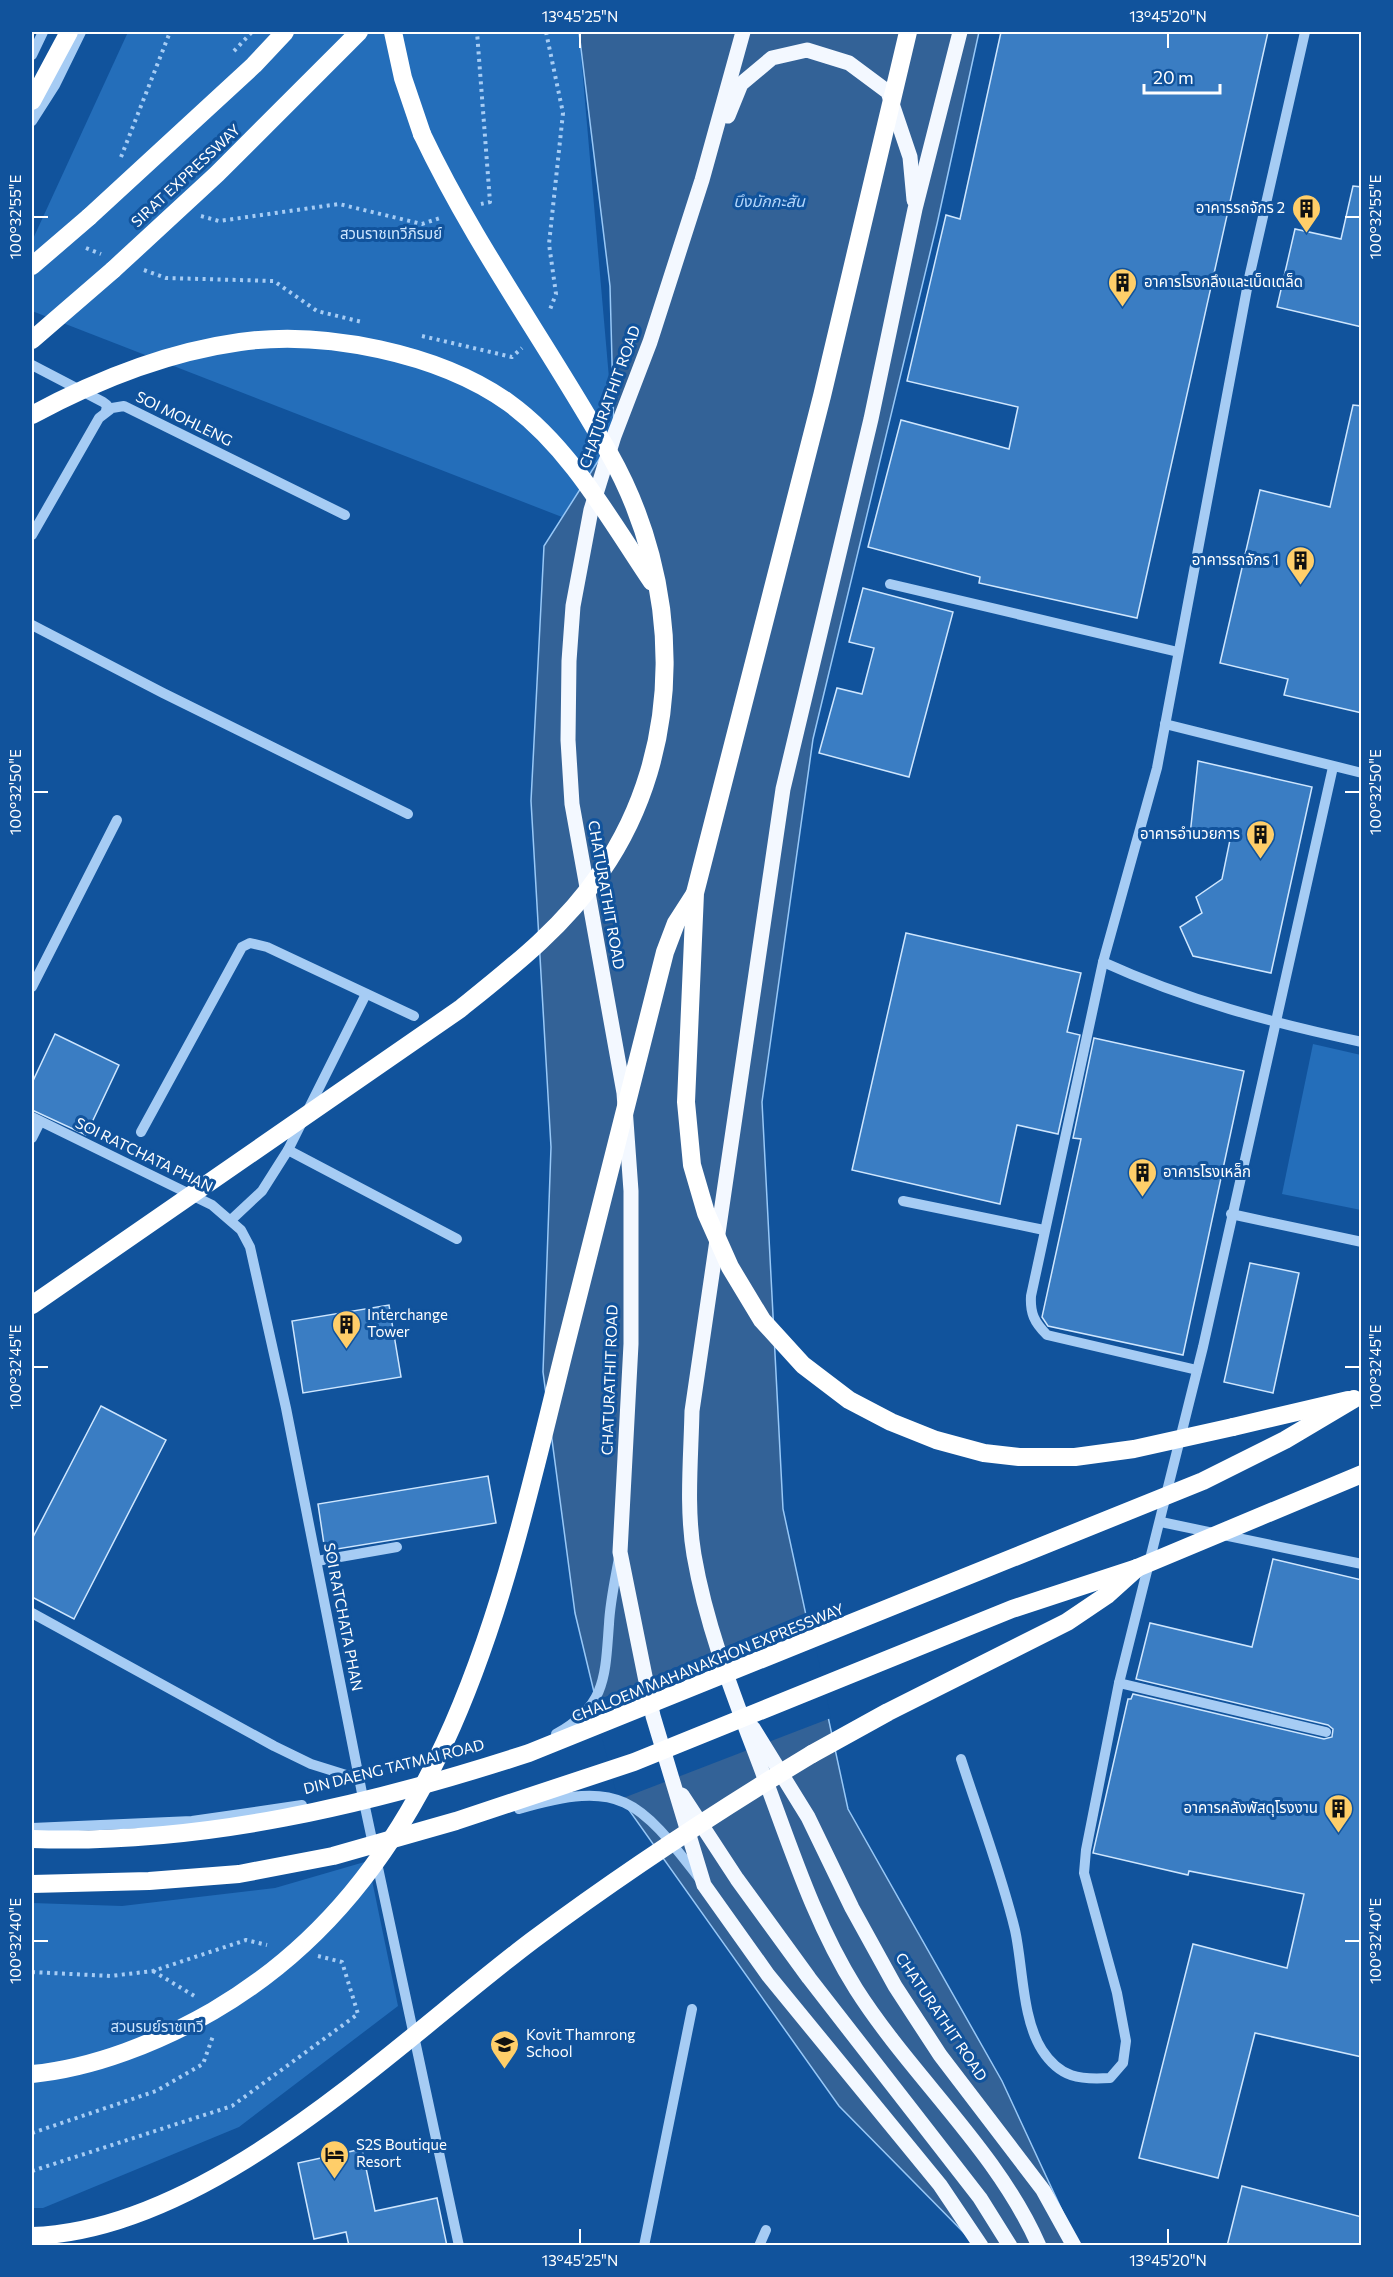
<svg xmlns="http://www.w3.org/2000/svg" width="1393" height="2277" viewBox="0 0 1393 2277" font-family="Commissioner,'Noto Sans Thai',sans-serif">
	<rect width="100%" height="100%" fill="#11539c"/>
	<g fill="#246eba">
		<path d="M 128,32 L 579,32 L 614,436 L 562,517 L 32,311 L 32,241 Z"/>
		<path d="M 1313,1044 L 1361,1055 L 1361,1210 L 1282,1194 Z"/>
		<path d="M 368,1861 L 398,2006 L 239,2127 L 43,2208 L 32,2208 L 32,1903 L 122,1906 L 275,1888 Z"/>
	</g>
	<path fill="#336297" stroke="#98c8f7" stroke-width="1.5" d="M 579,32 L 979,32 L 937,224 L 813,739 L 762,1102 L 783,1509 L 848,1809 L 1002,2081 L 1078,2245 L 976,2245 L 839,2106 L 619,1796 L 575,1613 L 543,1372 L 551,1147 L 531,801 L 544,546 L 614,436 L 610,286 Z"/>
	<path fill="#11539c" d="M 808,1612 L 831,1718 L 618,1800 L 593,1702 Z"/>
	<g fill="#3a7dc3" stroke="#cee6fe" stroke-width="1.5">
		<path d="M 1001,32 L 1268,32 L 1137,618 L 979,583 L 980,577 L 868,547 L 901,420 L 1009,449 L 1018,407 L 907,381 L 946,215 L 960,219 Z"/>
		<path d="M 1353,186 L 1362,187 L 1362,327 L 1277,307 L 1295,229 L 1341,239 Z"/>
		<path d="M 1353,405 L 1362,406 L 1362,713 L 1284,695 L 1288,679 L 1220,663 L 1260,490 L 1330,507 Z"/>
		<path d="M 863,588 L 953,612 L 909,777 L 819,753 L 837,688 L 862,694 L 874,648 L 849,642 Z"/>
		<path d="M 1198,761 L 1312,787 L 1271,973 L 1193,956 L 1180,927 L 1202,913 L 1196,897 L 1222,879 L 1230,840 L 1190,835 Z"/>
		<path d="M 906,933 L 1081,973 L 1067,1032 L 1080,1035 L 1058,1134 L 1017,1125 L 1000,1204 L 852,1170 Z"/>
		<path d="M 55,1034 L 119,1065 L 86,1135 L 32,1110 L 32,1083 Z"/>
		<path d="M 1094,1038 L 1244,1071 L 1183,1355 L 1048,1326 L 1042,1317 L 1081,1139 L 1073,1138 Z"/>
		<path d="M 1250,1263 L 1299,1273 L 1273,1393 L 1224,1382 Z"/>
		<path d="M 389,1305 L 401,1377 L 303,1393 L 292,1321 Z"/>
		<path d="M 101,1406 L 166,1440 L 74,1619 L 32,1597 L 32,1539 Z"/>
		<path d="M 488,1476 L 496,1523 L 325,1551 L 318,1504 Z"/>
		<path d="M 1273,1559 L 1362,1580 L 1362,2057 L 1255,2033 L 1218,2178 L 1139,2158 L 1193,1944 L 1287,1968 L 1304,1894 L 1189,1871 L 1188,1875 L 1093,1853 L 1128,1699 L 1131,1699 L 1133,1694 L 1324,1739 L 1332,1737 L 1333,1729 L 1328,1725 L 1136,1679 L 1150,1623 L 1252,1647 Z"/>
		<path d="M 362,2149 L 375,2211 L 437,2198 L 447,2246 L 349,2246 L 346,2232 L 314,2239 L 298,2163 Z"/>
		<path d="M 1242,2186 L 1362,2217 L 1362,2246 L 1227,2246 Z"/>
	</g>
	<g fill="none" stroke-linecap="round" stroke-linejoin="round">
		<g stroke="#a6ccf4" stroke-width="4" stroke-dasharray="3 4.5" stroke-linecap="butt">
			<path d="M 474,32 L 477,32 L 490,202 L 481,204"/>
			<path d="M 546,32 L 563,113 L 549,244 L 556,294 L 549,312"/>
			<path d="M 234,51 L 252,32"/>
			<path d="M 121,157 L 170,32"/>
			<path d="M 201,216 L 219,221 L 339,204 L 422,224 L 443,217"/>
			<path d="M 86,248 L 101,254"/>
			<path d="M 144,270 L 166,278 L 274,281 L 317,311 L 362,322"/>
			<path d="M 422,336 L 512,357 L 522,348"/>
			<path d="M 153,1971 L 196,1997"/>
			<path d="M 32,1972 L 110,1976 L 153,1971 L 246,1940 L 267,1945"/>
			<path d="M 32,2133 L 156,2091 L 203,2064 L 213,2036"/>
			<path d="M 32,2171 L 232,2106 L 358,2014 L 342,1962 L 318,1956"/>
		</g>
		<g stroke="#a6ccf4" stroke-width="10">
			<path d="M 32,55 L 43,32"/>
			<path d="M 32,121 L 55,85 L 81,32"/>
			<path d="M 32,365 L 103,402 L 107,405 L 106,411"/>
			<path d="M 32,535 L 99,418 L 112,408 L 124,406 L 345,515"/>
			<path d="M 890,584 L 1178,652"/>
			<path d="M 32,625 L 163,693 L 408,814"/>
			<path d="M 1165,724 L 1362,773"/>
			<path d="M 1103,962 C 1186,1000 1272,1023 1362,1042"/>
			<path d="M 32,987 L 117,820"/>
			<path d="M 32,1117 L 212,1205 L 241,1230 L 250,1247 L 286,1408 L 362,1793 L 459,2246"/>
			<path d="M 141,1132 L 242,947 L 250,943 L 267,947 L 414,1016"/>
			<path d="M 32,1138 L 40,1122"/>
			<path d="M 288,1150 L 457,1239"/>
			<path d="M 903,1201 L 1044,1230"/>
			<path d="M 1231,1214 L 1362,1242"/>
			<path d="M 231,1220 L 262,1191 L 288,1150 L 366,994"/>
			<path d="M 1197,1370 L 1047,1335 C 1034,1322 1030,1313 1031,1296 L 1103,962 L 1157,768 L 1249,278 L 1305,32"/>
			<path d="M 1161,1522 L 1362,1564"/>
			<path d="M 317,1561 L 397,1547"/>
			<path d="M 32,1613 L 274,1746 L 311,1764 L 359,1779"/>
			<path d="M 1119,1683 L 1326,1732"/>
			<path d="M 556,1734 C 607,1706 605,1675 609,1624 C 610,1602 615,1580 619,1558"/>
			<path d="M 961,1759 C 979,1815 1001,1872 1015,1930 C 1023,1966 1022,2019 1042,2050 C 1060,2078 1080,2080 1110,2078 L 1123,2063 L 1126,2041 L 1117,1993 L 1084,1873 L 1086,1850 L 1119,1683 L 1203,1347 L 1333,767"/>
			<path d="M 519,1809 C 621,1779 638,1799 699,1878"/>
			<path d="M 32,1828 L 192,1821 L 302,1805"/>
			<path d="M 644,2246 L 692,2009"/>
			<path d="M 759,2246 L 766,2230"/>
		</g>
		<g stroke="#f3f8ff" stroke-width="15">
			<path d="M 743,32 L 702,180 L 650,342 L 614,436 L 591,510 L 573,606 L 569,661 L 568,740 L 572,804 L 624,1093 L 631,1191 L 631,1344 L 620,1552 L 653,1716 L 704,1885 L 768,1975 L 940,2185 L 981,2246"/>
			<path d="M 960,32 L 915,209 L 871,419 L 783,789 L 692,1411 C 691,1458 686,1508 694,1555 C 707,1631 737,1704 764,1776 C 791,1848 815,1924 856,1989 C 912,2077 997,2150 1039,2246"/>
			<path d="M 728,116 L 741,84 L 772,58 L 807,50 L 849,63 L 888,92 L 910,157 L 914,200"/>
			<path d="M 753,1728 L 808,1817 L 852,1908 L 895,1986 L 940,2055 L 1043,2190 L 1074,2246"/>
			<path d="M 682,1795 L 737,1879 L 809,1978 L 980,2198 L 1010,2246"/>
		</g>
		<g stroke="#fff" stroke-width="18">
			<path d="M 393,32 L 403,78 L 422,134"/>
			<path d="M 32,101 L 69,32"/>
			<path d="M 32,266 L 89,217"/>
			<path d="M 32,340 L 113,270"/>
			<path d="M 1233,1427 L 1348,1400"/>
			<path d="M 812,1754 L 888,1712 L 1067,1622 L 1107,1595 L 1137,1568"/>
		</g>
		<g stroke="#fff" stroke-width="18">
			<path d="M 908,32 L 822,396 L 695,893 L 686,1102 L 692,1165 L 706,1213 L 730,1267 L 762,1320 L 803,1365 L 849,1400 L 891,1422 L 936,1440 L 984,1453 L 1019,1457 L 1075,1457 L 1134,1449 L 1233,1427"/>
			<path d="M 89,217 L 254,65 L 285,32"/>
			<path d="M 113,270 L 217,174 L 359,32"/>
			<path d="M 32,415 C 95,381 168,352 240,342 C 323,330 439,353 509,403 C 570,447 610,520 652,582"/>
			<path d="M 32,1305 L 460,1009 C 511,968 564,927 601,872 C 687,748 682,582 609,453 C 548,345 475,246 422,134"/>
			<path d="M 32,1839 C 202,1845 369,1805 529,1753 L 1203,1481 L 1285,1440 L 1354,1399"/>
			<path d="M 32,1884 L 149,1881 L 239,1874 L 333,1856 L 456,1821 L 634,1762 L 1012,1609 L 1137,1568 L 1362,1474"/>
			<path d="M 32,2074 C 94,2068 159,2042 213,2011 C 450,1873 504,1593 565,1348 C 598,1216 631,1084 665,952 L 676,923 L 694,895"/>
			<path d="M 32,2236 C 212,2230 395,2044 533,1940 C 623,1873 716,1812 812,1754"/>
		</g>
	</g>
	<path fill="none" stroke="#fff" stroke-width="2" d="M 580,33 L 580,48M 1168,33 L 1168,48M 33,217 L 48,217M 1345,217 L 1360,217M 33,792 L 48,792M 1345,792 L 1360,792M 33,1367 L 48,1367M 1345,1367 L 1360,1367M 33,1941 L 48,1941M 1345,1941 L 1360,1941M 580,2229 L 580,2244M 1168,2229 L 1168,2244"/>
	<defs>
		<symbol id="building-pin" viewBox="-11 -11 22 30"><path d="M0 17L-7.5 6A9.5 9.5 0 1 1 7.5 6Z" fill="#ffce69" stroke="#11539c"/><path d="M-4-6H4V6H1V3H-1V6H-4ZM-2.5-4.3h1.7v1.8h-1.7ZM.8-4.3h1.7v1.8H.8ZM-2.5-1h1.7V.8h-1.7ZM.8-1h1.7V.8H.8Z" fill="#111"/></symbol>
		<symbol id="school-pin" viewBox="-11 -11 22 30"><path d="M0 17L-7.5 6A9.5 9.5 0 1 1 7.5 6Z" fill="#ffce69" stroke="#11539c"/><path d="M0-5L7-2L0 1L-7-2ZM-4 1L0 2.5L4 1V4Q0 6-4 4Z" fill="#111"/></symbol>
		<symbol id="hotel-pin" viewBox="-11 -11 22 30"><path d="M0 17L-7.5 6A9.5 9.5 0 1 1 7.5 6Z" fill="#ffce69" stroke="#11539c"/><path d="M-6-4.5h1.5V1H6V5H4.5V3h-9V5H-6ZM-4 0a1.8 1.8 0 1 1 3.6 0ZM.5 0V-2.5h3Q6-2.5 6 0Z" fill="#111"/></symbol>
	</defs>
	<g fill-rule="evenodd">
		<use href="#building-pin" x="1290" y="192" width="33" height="45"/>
		<use href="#building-pin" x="1106" y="266" width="33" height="45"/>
		<use href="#building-pin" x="1284" y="544" width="33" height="45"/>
		<use href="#building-pin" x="1244" y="818" width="33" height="45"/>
		<use href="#building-pin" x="1126" y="1156" width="33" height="45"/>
		<use href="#building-pin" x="330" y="1308" width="33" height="45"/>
		<use href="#building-pin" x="1322" y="1792" width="33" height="45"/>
		<use href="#school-pin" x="488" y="2028" width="33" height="45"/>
		<use href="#hotel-pin" x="318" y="2138" width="33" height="45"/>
	</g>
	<g text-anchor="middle" stroke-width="6" stroke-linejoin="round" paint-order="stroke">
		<g font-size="15" fill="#fff" stroke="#11539c">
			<text transform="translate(186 176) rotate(-43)" y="5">SIRAT EXPRESSWAY</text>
			<text transform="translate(610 397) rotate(-70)" y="5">CHATURATHIT ROAD</text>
			<text transform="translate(184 419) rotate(26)" y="5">SOI MOHLENG</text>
			<text transform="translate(606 895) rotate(80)" y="5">CHATURATHIT ROAD</text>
			<text transform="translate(144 1155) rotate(26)" y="5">SOI RATCHATA PHAN</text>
			<text transform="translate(610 1380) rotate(-88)" y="5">CHATURATHIT ROAD</text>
			<text transform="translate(343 1617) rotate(79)" y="5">SOI RATCHATA PHAN</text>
			<text transform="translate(708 1663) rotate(-22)" y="5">CHALOEM MAHANAKHON EXPRESSWAY</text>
			<text transform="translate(394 1767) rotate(-14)" y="5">DIN DAENG TATMAI ROAD</text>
			<text transform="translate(941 2017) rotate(56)" y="5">CHATURATHIT ROAD</text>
		</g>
		<g font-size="15" fill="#fff" stroke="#11539c" text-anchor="start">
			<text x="1285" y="213" text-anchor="end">อาคารรถจักร 2</text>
			<text x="1144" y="287">อาคารโรงกลึงและเบ็ดเตล็ด</text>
			<text x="1279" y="565" text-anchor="end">อาคารรถจักร 1</text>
			<text x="1240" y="839" text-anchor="end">อาคารอำนวยการ</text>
			<text x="1163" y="1177">อาคารโรงเหล็ก</text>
			<text x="367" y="1320">Interchange<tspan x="367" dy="17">Tower</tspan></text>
			<text x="1318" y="1813" text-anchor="end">อาคารคลังพัสดุโรงงาน</text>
			<text x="526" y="2040">Kovit Thamrong<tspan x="526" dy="17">School</tspan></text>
			<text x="356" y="2150">S2S Boutique<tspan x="356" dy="17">Resort</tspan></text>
		</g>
		<g font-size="15" fill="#cee6fe" stroke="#11539c">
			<text x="391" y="239">สวนราชเทวีภิรมย์</text>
			<text x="157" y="2032">สวนรมย์ราชเทวี</text>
		</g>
		<g font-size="16" font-style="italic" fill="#b3d6fb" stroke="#11539c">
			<text x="769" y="207">บึงมักกะสัน</text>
		</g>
	</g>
	<rect width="1393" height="2277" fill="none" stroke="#11539c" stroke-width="66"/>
	<path d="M1144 84v9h76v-9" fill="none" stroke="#ffffff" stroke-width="3"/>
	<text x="1153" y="84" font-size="18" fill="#ffffff" stroke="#11539c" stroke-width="4.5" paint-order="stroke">20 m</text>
	<rect x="33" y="33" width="1327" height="2211" fill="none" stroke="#fff" stroke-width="2"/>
	<g font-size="15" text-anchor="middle" fill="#fff">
		<text x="580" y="22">13°45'25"N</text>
		<text x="1168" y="22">13°45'20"N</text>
		<text transform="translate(1376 217) rotate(-90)" y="5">100°32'55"E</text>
		<text transform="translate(16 217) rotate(-90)" y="5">100°32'55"E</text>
		<text transform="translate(1376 792) rotate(-90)" y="5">100°32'50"E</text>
		<text transform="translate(16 792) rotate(-90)" y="5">100°32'50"E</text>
		<text transform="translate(1376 1367) rotate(-90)" y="5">100°32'45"E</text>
		<text transform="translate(16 1367) rotate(-90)" y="5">100°32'45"E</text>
		<text transform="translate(1376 1941) rotate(-90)" y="5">100°32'40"E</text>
		<text transform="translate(16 1941) rotate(-90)" y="5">100°32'40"E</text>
		<text x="580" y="2266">13°45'25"N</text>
		<text x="1168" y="2266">13°45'20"N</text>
	</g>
</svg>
